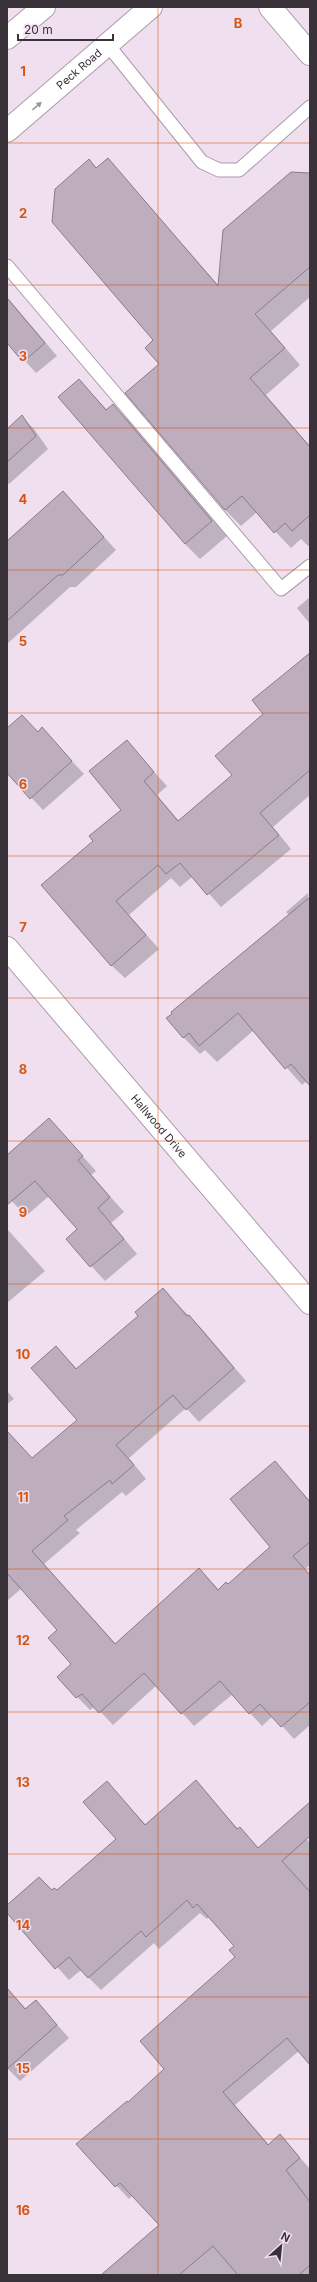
<svg xmlns="http://www.w3.org/2000/svg" width="317" height="2282" viewBox="0 0 317 2282" font-family="Inter,sans-serif">
	<rect width="100%" height="100%" fill="#efdfef"/>
	<g fill="#0003">
		<path d="M 108,159 L 219,286 L 310,174 L 310,297 L 271,331 L 300,365 L 266,395 L 310,446 L 310,545 L 308,546 L 301,539 L 291,548 L 257,512 L 241,526 L 225,510 L 160,364 L 155,340 L 89,160 L 97,168 Z"/>
		<path d="M 7,297 L 57,356 L 36,373 L 7,341 Z"/>
		<path d="M 79,380 L 107,410 L 113,405 L 128,420 L 227,536 L 200,559 L 185,544 Z"/>
		<path d="M 22,417 L 34,429 L 48,449 L 9,484 L 7,482 L 7,430 Z"/>
		<path d="M 63,492 L 116,550 L 76,587 L 70,587 L 7,644 L 7,541 Z"/>
		<path d="M 310,597 L 310,624 L 297,608 Z"/>
		<path d="M 310,652 L 310,795 L 273,827 L 291,849 L 221,907 L 193,876 L 180,887 L 171,878 L 129,915 L 159,949 L 125,978 L 111,965 L 94,841 L 122,810 L 127,742 L 167,786 L 157,795 L 179,821 L 233,775 L 265,714 L 254,701 Z"/>
		<path d="M 42,729 L 84,774 L 43,810 L 7,772 L 7,730 L 38,733 Z"/>
		<path d="M 308,893 L 310,1083 L 308,1080 L 302,1085 L 254,1030 L 217,1062 L 205,1050 L 200,1054 L 183,1037 L 289,915 L 286,912 Z"/>
		<path d="M 49,1119 L 96,1171 L 91,1175 L 124,1212 L 111,1223 L 137,1254 L 105,1281 L 67,1239 L 79,1229 L 49,1196 L 26,1216 L 7,1196 L 7,1156 Z"/>
		<path d="M 7,1229 L 45,1271 L 7,1303 Z"/>
		<path d="M 175,1302 L 202,1329 L 246,1381 L 199,1422 L 186,1408 L 129,1458 L 146,1479 L 126,1496 L 122,1492 L 76,1530 L 80,1533 L 44,1564 L 116,1644 L 199,1569 L 219,1590 L 228,1585 L 272,1547 L 275,1463 L 310,1501 L 310,1565 L 305,1569 L 310,1575 L 310,1725 L 294,1739 L 273,1716 L 262,1726 L 233,1694 L 194,1726 L 157,1685 L 113,1725 L 95,1706 L 90,1710 L 58,1677 L 73,1664 L 58,1630 L 22,1588 L 7,1601 L 7,1458 L 32,1459 L 78,1420 L 56,1347 L 77,1369 Z"/>
		<path d="M 7,1391 L 14,1399 L 7,1404 Z"/>
		<path d="M 196,1781 L 238,1829 L 259,1848 L 302,1834 L 310,1843 L 310,2064 L 299,2051 L 235,2105 L 269,2145 L 280,2135 L 310,2169 L 310,2275 L 124,2275 L 161,2225 L 133,2195 L 129,2199 L 78,2144 L 128,2103 L 165,2069 L 237,1958 L 235,1946 L 209,1917 L 207,1919 L 200,1913 L 159,1949 L 154,1943 L 101,1990 L 81,1970 L 69,1980 L 7,1912 L 7,1906 L 52,1891 L 57,1892 L 117,1839 L 107,1782 L 146,1825 Z"/>
		<path d="M 7,1988 L 26,2009 L 36,2001 L 69,2038 L 20,2081 L 7,2068 Z"/>
	</g>
	<g fill="#bdadbd" stroke="#8b7c8b">
		<path d="M 108,158 L 218,286 L 223,230 L 291,172 L 310,173 L 310,267 L 255,314 L 285,348 L 250,378 L 310,447 L 310,515 L 292,531 L 285,523 L 274,533 L 242,496 L 225,510 L 125,393 L 159,364 L 145,348 L 153,340 L 52,222 L 55,189 L 89,159 L 96,168 Z"/>
		<path d="M 7,298 L 45,343 L 23,362 L 7,343 Z"/>
		<path d="M 79,379 L 106,410 L 113,404 L 212,521 L 185,544 L 58,397 Z"/>
		<path d="M 22,415 L 36,436 L 7,462 L 7,429 Z"/>
		<path d="M 63,491 L 104,537 L 63,575 L 58,575 L 7,621 L 7,541 Z"/>
		<path d="M 310,653 L 310,770 L 260,813 L 279,835 L 207,895 L 180,863 L 166,874 L 158,865 L 116,901 L 146,935 L 111,966 L 41,885 L 93,841 L 89,836 L 121,810 L 89,771 L 127,740 L 154,772 L 144,781 L 178,821 L 232,775 L 215,756 L 263,714 L 252,700 Z"/>
		<path d="M 22,715 L 38,732 L 42,727 L 72,761 L 30,799 L 7,773 L 7,728 Z"/>
		<path d="M 310,897 L 310,1086 L 291,1064 L 285,1069 L 238,1013 L 199,1046 L 189,1033 L 183,1038 L 166,1018 L 172,1014 L 171,1012 Z"/>
		<path d="M 49,1118 L 83,1156 L 78,1160 L 110,1197 L 98,1208 L 124,1239 L 90,1267 L 66,1239 L 77,1229 L 35,1181 L 7,1205 L 7,1155 Z"/>
		<path d="M 163,1288 L 187,1316 L 189,1315 L 234,1368 L 186,1410 L 173,1395 L 116,1445 L 134,1465 L 112,1484 L 110,1480 L 64,1516 L 68,1520 L 32,1551 L 115,1644 L 199,1568 L 218,1590 L 226,1582 L 228,1584 L 270,1547 L 230,1499 L 275,1461 L 310,1502 L 310,1542 L 293,1556 L 310,1575 L 310,1702 L 281,1727 L 260,1704 L 249,1714 L 220,1681 L 181,1714 L 144,1673 L 99,1713 L 82,1694 L 76,1698 L 57,1677 L 71,1664 L 48,1638 L 57,1630 L 7,1573 L 7,1431 L 32,1458 L 77,1420 L 31,1368 L 56,1346 L 76,1369 L 138,1316 L 135,1312 Z"/>
		<path d="M 196,1780 L 237,1829 L 240,1827 L 258,1848 L 310,1802 L 310,1836 L 282,1861 L 310,1892 L 310,2065 L 287,2038 L 223,2092 L 268,2145 L 280,2134 L 300,2158 L 286,2170 L 310,2202 L 310,2265 L 299,2275 L 238,2275 L 213,2246 L 179,2275 L 101,2275 L 159,2225 L 120,2183 L 115,2187 L 76,2144 L 127,2101 L 128,2102 L 164,2069 L 140,2041 L 235,1957 L 229,1950 L 234,1946 L 197,1904 L 193,1908 L 187,1900 L 146,1937 L 141,1931 L 88,1978 L 69,1957 L 55,1969 L 7,1913 L 7,1905 L 39,1877 L 52,1890 L 54,1888 L 57,1890 L 116,1839 L 83,1802 L 107,1781 L 145,1825 Z"/>
		<path d="M 7,1988 L 25,2009 L 36,2000 L 57,2025 L 7,2069 Z"/>
	</g>
	<g fill="none" stroke-linecap="round" stroke-linejoin="round">
		<defs>
			<g id="service">
				<path d="M 108,45 L 202,162 L 219,170 L 239,170 L 310,107"/>
				<path d="M 7,266 L 281,589 L 310,566"/>
			</g>
			<g id="minor">
				<path d="M 270,7 L 310,54"/>
				<path id="s1" d="M 7,948 L 310,1303"/>
			</g>
			<g id="secondary">
				<path d="M 7,38 L 44,7"/>
				<path id="s2" d="M 7,131 L 151,7"/>
			</g>
		</defs>
		<use href="#service" stroke="#aa9baa" stroke-width="15"/>
		<use href="#minor" stroke="#aa9baa" stroke-width="24"/>
		<use href="#secondary" stroke="#aa9baa" stroke-width="24"/>
		<use href="#service" stroke="#fff" stroke-width="13"/>
		<use href="#minor" stroke="#fff" stroke-width="22"/>
		<use href="#secondary" stroke="#fff" stroke-width="22"/>
	</g>
	<defs><path id="oneway-solid" d="M-6-.8H1V-3.2L6.5 0L1 3.2V.8H-6Z"/></defs>
	<use fill="#9c989c" href="#oneway-solid" transform="translate(37 106) rotate(-41)"/>
	<path fill="none" stroke="#d65510" stroke-width="1" stroke-opacity="0.55" d="M 158,7 L 158,2275M 7,143 L 310,143M 7,285 L 310,285M 7,428 L 310,428M 7,570 L 310,570M 7,713 L 310,713M 7,856 L 310,856M 7,998 L 310,998M 7,1141 L 310,1141M 7,1284 L 310,1284M 7,1426 L 310,1426M 7,1569 L 310,1569M 7,1712 L 310,1712M 7,1854 L 310,1854M 7,1997 L 310,1997M 7,2139 L 310,2139"/>
	<g text-anchor="middle" stroke-width="3" stroke-linejoin="round" paint-order="stroke">
		<g font-size="11" fill="#393239" stroke="#efdfef">
			<text dy="4" stroke="none"><textPath href="#s2" startOffset="95">Peck Road</textPath></text>
			<text dy="4" stroke="none"><textPath href="#s1" startOffset="234">Hallwood Drive</textPath></text>
		</g>
	</g>
	<g font-size="13" text-anchor="middle" font-weight="bold" fill="#d65510" stroke="#efdfef" stroke-width="3" stroke-linejoin="round" paint-order="stroke">
		<text x="238" y="28">B</text>
		<text x="23" y="76">1</text>
		<text x="23" y="218">2</text>
		<text x="23" y="361">3</text>
		<text x="23" y="504">4</text>
		<text x="23" y="646">5</text>
		<text x="23" y="789">6</text>
		<text x="23" y="932">7</text>
		<text x="23" y="1074">8</text>
		<text x="23" y="1217">9</text>
		<text x="23" y="1359">10</text>
		<text x="23" y="1502">11</text>
		<text x="23" y="1645">12</text>
		<text x="23" y="1787">13</text>
		<text x="23" y="1930">14</text>
		<text x="23" y="2073">15</text>
		<text x="23" y="2215">16</text>
	</g>
	<rect width="317" height="2282" fill="none" stroke="#393239" stroke-width="16"/>
	<g transform="translate(281 2246) rotate(27)" stroke="#efdfef" stroke-width="3" paint-order="stroke">
	<path d="M0-3L7 15L0 10L-7 15Z" fill="#393239"/>
	<text y="-6" font-size="11" font-weight="bold" text-anchor="middle" fill="#393239">N</text>
	</g>
	<path d="M18 34v6h95v-6" fill="none" stroke="#393239" stroke-width="2"/>
	<text x="24" y="34" font-size="12" fill="#393239" stroke="#efdfef" stroke-width="3" paint-order="stroke">20 m</text>
</svg>
